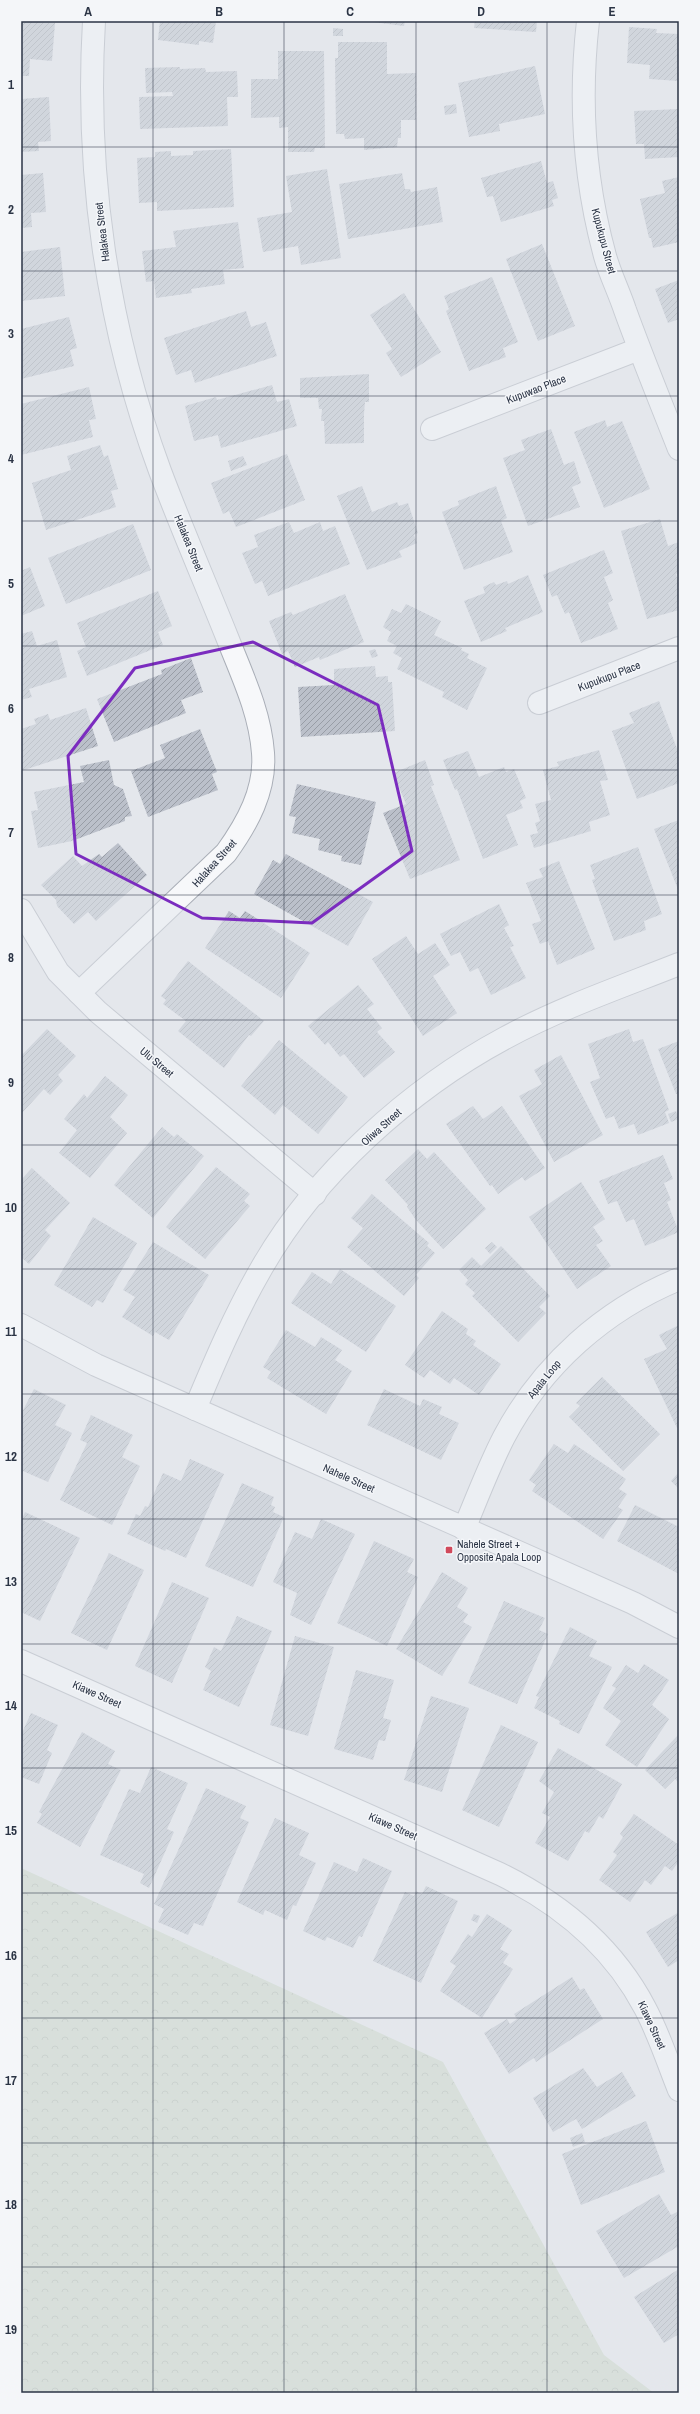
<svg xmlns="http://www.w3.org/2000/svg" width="700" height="2414" viewBox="0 0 700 2414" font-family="'Archivo Narrow',sans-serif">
	<defs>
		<pattern id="forest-crowns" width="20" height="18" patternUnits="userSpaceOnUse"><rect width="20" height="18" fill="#c9d6c5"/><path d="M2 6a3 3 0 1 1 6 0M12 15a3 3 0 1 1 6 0" fill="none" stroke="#adb8ab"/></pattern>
		<pattern id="building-hatch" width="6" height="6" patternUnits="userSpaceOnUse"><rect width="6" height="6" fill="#bbc0ca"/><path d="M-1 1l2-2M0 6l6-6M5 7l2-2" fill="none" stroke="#989da6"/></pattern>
	</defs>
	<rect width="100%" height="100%" fill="#e4e7ec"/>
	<path fill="url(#forest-crowns)" d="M 21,1868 L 443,2062 L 604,2355 L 654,2393 L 21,2393 Z"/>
	<g fill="url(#building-hatch)">
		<path d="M 21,21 L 55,23 L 52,61 L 30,59 L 29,76 L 21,76 Z"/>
		<path d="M 160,21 L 216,21 L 213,43 L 199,41 L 199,45 L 158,40 Z"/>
		<path d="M 365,21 L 405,21 L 404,26 Z"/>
		<path d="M 475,21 L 537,21 L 536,32 L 474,28 Z"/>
		<path d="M 629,27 L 657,29 L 656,33 L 679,34 L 679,81 L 649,79 L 650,65 L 627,63 Z"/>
		<path d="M 333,28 L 343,29 L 343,36 L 333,36 Z"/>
		<path d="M 338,42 L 387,42 L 387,74 L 416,73 L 416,120 L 401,120 L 401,138 L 398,138 L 397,147 L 364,150 L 364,138 L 345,139 L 344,134 L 336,134 L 335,58 L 338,58 Z"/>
		<path d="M 278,51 L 324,51 L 325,148 L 315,148 L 314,152 L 288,152 L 288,127 L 279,128 L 279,117 L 251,118 L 251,79 L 278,79 Z"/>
		<path d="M 535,66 L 545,114 L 499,124 L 500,131 L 469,137 L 458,83 Z"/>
		<path d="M 180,67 L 180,69 L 205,68 L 206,72 L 237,71 L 238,97 L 227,97 L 228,126 L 140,129 L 139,97 L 173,96 L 172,92 L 146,93 L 145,68 Z"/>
		<path d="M 49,97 L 51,141 L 38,142 L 39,151 L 21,152 L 21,99 Z"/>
		<path d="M 456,104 L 457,113 L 445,115 L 444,106 Z"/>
		<path d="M 679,109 L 679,157 L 645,159 L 644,144 L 636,144 L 634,111 Z"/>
		<path d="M 231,149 L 234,207 L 157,211 L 157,202 L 139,203 L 137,158 L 155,157 L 155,152 L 171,151 L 171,156 L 193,155 L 193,151 Z"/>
		<path d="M 541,161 L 547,183 L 553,181 L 558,198 L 552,200 L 554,206 L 501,222 L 493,196 L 487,197 L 481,178 Z"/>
		<path d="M 327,169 L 341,258 L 301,265 L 298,246 L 263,252 L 257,218 L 292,212 L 286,176 Z"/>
		<path d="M 43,173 L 46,212 L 31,213 L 32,227 L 21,228 L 21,175 Z"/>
		<path d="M 402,173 L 405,189 L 410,189 L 411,192 L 437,187 L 443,222 L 348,239 L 339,184 Z"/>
		<path d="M 679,177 L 679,242 L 653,248 L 651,238 L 649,238 L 640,199 L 665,193 L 662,181 Z"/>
		<path d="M 238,222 L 244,268 L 223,270 L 225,284 L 191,289 L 192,293 L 156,298 L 154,281 L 146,282 L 142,251 L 176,247 L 173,231 Z"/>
		<path d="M 542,244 L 575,326 L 538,341 L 506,259 Z"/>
		<path d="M 60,247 L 65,296 L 21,301 L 21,252 Z"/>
		<path d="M 492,277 L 518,342 L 503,348 L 506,357 L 469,371 L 446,311 L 449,309 L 444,296 Z"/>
		<path d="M 679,280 L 679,319 L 668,323 L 655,289 Z"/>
		<path d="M 404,293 L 441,352 L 401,377 L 386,353 L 392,349 L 370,315 Z"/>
		<path d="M 246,311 L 251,327 L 266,322 L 277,356 L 195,383 L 191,370 L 176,375 L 164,338 Z"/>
		<path d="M 69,317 L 77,348 L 70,350 L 74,366 L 21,379 L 21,329 Z"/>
		<path d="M 369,374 L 369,402 L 365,402 L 364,414 L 364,443 L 325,444 L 324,421 L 321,421 L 322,409 L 319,409 L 318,398 L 300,398 L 300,378 Z"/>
		<path d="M 272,385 L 277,402 L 289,399 L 297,426 L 221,448 L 218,435 L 194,441 L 185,406 L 216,397 L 217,400 Z"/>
		<path d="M 89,387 L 96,419 L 89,420 L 93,437 L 21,455 L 21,404 Z"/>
		<path d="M 605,420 L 607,427 L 622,421 L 650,489 L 604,508 L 574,432 Z"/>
		<path d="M 551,429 L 564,465 L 574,461 L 581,483 L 572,487 L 580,507 L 528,526 L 503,458 L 525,450 L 521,440 Z"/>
		<path d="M 100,445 L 104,457 L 108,455 L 118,489 L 111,491 L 116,507 L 46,530 L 32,483 L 71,470 L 67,456 Z"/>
		<path d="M 287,454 L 305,500 L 236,527 L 229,511 L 223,514 L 211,483 Z"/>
		<path d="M 243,456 L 247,465 L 231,471 L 228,461 Z"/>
		<path d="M 362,486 L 372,512 L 397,502 L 399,506 L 408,503 L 418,533 L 414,535 L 417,543 L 399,551 L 402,557 L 367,570 L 337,496 Z"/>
		<path d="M 496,486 L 507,518 L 501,521 L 513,552 L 464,570 L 442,512 L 459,505 L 458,501 Z"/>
		<path d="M 660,519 L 668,546 L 679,542 L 679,573 L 676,574 L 679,585 L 679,610 L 647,619 L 621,531 Z"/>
		<path d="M 289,522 L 294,533 L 320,522 L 323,531 L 335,526 L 350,564 L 268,596 L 262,581 L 255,584 L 242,553 L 258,547 L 254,535 Z"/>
		<path d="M 133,524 L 151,570 L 66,604 L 48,558 Z"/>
		<path d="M 604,550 L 613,573 L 604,577 L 613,600 L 608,603 L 618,629 L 581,643 L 569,612 L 565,614 L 557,595 L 552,597 L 543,575 Z"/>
		<path d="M 30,567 L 45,606 L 21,616 L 21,571 Z"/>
		<path d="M 528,575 L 543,612 L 505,628 L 507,631 L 481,642 L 464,601 L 485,593 L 483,587 L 494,582 L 496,585 L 507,581 L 508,584 Z"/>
		<path d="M 158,591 L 172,626 L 158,632 L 163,645 L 87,676 L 77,651 L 86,647 L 77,623 Z"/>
		<path d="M 345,594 L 364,642 L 320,660 L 319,657 L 295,667 L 288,651 L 282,654 L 269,621 L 291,612 L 293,615 Z"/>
		<path d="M 406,604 L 441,621 L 434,635 L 462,648 L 461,650 L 469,654 L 467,658 L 487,668 L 467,710 L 442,697 L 444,692 L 397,669 L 402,658 L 393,653 L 397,646 L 387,641 L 391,632 L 383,627 L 392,609 L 401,613 Z"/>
		<path d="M 32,631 L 37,646 L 57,640 L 67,677 L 29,689 L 32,697 L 21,700 L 21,634 Z"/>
		<path d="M 375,649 L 378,656 L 372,658 L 369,651 Z"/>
		<path d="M 191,658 L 203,692 L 181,700 L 186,713 L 114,742 L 97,699 L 162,674 L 161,670 Z"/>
		<path d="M 375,666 L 376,677 L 388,676 L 388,682 L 392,682 L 395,731 L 301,737 L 298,687 L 334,685 L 334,669 Z"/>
		<path d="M 659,701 L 679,754 L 679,783 L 637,799 L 612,731 L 634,723 L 629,713 Z"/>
		<path d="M 86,708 L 98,746 L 21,771 L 21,729 L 36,724 L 34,719 L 48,714 L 50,720 Z"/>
		<path d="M 200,729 L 217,772 L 212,774 L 218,790 L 148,817 L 131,771 L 165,758 L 160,745 Z"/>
		<path d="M 599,750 L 608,780 L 600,781 L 610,815 L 589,822 L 591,831 L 534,848 L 530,835 L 538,833 L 535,823 L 540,821 L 535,804 L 551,800 L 543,770 L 559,766 L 557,762 Z"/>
		<path d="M 468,751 L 479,777 L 504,767 L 506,772 L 514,769 L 526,798 L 520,801 L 523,808 L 506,815 L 518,845 L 483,859 L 457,789 L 455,790 L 443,760 Z"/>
		<path d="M 109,760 L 114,785 L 123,789 L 132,816 L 125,817 L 125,821 L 72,841 L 38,848 L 31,811 L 38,810 L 34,792 L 84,782 L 80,766 Z"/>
		<path d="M 425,760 L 434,785 L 431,786 L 460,860 L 410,879 L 383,813 L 406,804 L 393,773 Z"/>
		<path d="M 297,784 L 376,802 L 361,865 L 341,861 L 342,856 L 318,850 L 320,839 L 292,833 L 296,817 L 289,816 Z"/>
		<path d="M 679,820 L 679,892 L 654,829 Z"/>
		<path d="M 118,843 L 147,875 L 96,921 L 88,912 L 74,924 L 57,906 L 56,900 L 41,885 L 73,856 L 82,866 L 99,854 L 102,857 Z"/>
		<path d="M 638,847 L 662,914 L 644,921 L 646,930 L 614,941 L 592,880 L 595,879 L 590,865 Z"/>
		<path d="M 286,854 L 373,902 L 348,946 L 254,894 L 273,860 L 280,864 Z"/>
		<path d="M 559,861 L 595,949 L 557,965 L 548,941 L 540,944 L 532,924 L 541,921 L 526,883 L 543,877 L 539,869 Z"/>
		<path d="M 499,904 L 509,925 L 504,928 L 514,946 L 510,947 L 526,978 L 491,995 L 478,968 L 470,972 L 460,952 L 451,956 L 440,934 Z"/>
		<path d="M 229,911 L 240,918 L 245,911 L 310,953 L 281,998 L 205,948 Z"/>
		<path d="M 406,936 L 418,954 L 435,943 L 450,965 L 433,976 L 457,1013 L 423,1036 L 372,959 Z"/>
		<path d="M 188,961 L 264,1021 L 251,1036 L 249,1035 L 224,1068 L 178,1031 L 186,1021 L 163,1004 L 166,1000 L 161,996 Z"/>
		<path d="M 358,985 L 374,1004 L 367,1009 L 382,1028 L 377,1032 L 395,1052 L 364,1078 L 344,1054 L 340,1057 L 328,1042 L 325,1045 L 308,1026 Z"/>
		<path d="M 47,1029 L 76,1056 L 58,1075 L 63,1081 L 50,1095 L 44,1089 L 21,1114 L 21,1056 Z"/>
		<path d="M 629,1029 L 633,1042 L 643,1039 L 669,1110 L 665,1112 L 669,1123 L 638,1135 L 634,1124 L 619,1129 L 614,1116 L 606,1119 L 590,1082 L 600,1078 L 588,1044 Z"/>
		<path d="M 279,1040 L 348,1097 L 318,1134 L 283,1105 L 275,1115 L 241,1086 Z"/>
		<path d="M 679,1041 L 679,1093 L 676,1094 L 658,1049 Z"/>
		<path d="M 561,1055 L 603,1135 L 554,1162 L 519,1096 L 542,1084 L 534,1070 Z"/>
		<path d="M 105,1076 L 128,1095 L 110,1117 L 127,1133 L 90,1178 L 59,1153 L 77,1130 L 64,1119 L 84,1094 L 87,1098 Z"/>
		<path d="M 473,1106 L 483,1119 L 502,1106 L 545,1168 L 525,1181 L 522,1177 L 498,1194 L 492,1185 L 490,1186 L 446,1124 Z"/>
		<path d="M 676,1111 L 679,1119 L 671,1122 L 668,1114 Z"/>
		<path d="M 162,1127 L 174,1137 L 177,1134 L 204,1156 L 153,1218 L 114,1185 Z"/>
		<path d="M 418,1149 L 427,1159 L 434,1152 L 486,1209 L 443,1249 L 416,1220 L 407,1207 L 408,1205 L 385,1180 Z"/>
		<path d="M 663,1155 L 673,1179 L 664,1183 L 671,1200 L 667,1202 L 679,1232 L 645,1246 L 634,1219 L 626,1222 L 617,1201 L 608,1204 L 599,1181 Z"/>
		<path d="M 216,1167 L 250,1194 L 244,1201 L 250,1206 L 205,1259 L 166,1227 Z"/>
		<path d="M 32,1168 L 70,1203 L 45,1230 L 51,1236 L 29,1264 L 21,1257 L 21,1180 Z"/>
		<path d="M 581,1182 L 605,1219 L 593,1227 L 603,1241 L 596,1245 L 611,1266 L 577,1289 L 529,1217 Z"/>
		<path d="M 372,1194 L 429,1243 L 427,1246 L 435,1253 L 416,1275 L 419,1278 L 404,1296 L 347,1247 L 363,1228 L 351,1218 Z"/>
		<path d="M 93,1217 L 137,1243 L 103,1303 L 97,1300 L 92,1307 L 54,1285 Z"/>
		<path d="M 153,1242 L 209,1275 L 169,1340 L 155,1332 L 153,1336 L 122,1317 L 135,1297 L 123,1290 Z"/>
		<path d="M 492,1242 L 497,1247 L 490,1254 L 485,1248 Z"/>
		<path d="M 501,1246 L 550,1296 L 539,1307 L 546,1313 L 518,1342 L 472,1296 L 475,1293 L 465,1284 L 468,1280 L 459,1270 L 472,1257 L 481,1266 Z"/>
		<path d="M 340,1269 L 396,1306 L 366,1352 L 291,1303 L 312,1272 L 331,1284 Z"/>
		<path d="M 442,1311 L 468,1329 L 466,1334 L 476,1341 L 473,1345 L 501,1364 L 479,1395 L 454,1378 L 450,1384 L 430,1370 L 424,1378 L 405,1365 Z"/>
		<path d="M 679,1325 L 679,1427 L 677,1428 L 644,1359 L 667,1349 L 659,1335 Z"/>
		<path d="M 286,1330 L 315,1347 L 321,1337 L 342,1350 L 335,1360 L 352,1371 L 326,1414 L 267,1378 L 271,1372 L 263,1367 Z"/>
		<path d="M 602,1377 L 660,1434 L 623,1471 L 569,1417 L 580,1406 L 576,1403 Z"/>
		<path d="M 34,1389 L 66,1405 L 55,1425 L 72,1433 L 48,1482 L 23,1471 L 21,1476 L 21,1414 Z"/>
		<path d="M 384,1389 L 420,1406 L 423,1399 L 442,1407 L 439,1414 L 459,1423 L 441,1460 L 367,1425 Z"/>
		<path d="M 91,1415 L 133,1435 L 122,1457 L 140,1466 L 112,1525 L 60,1500 L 87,1443 L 80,1440 Z"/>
		<path d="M 554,1444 L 568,1453 L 574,1444 L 626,1479 L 619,1489 L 627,1494 L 618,1507 L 623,1510 L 603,1539 L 532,1491 L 536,1485 L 529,1480 Z"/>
		<path d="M 190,1459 L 224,1474 L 186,1558 L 166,1549 L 165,1551 L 127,1534 L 136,1514 L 140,1516 L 145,1506 L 148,1507 L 163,1473 L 181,1481 Z"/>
		<path d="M 679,1472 L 679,1489 L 671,1481 Z"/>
		<path d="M 242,1483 L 274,1497 L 271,1505 L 275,1507 L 273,1512 L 284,1517 L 253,1587 L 205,1566 Z"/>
		<path d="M 635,1505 L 679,1527 L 679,1574 L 617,1541 Z"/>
		<path d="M 25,1512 L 80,1538 L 40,1621 L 21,1612 L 21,1521 Z"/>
		<path d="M 321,1519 L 355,1534 L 311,1625 L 290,1615 L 297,1593 L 273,1582 L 295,1532 L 312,1539 Z"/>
		<path d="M 374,1541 L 414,1559 L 407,1572 L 418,1577 L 387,1646 L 337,1623 Z"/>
		<path d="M 109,1553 L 144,1570 L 107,1650 L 71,1633 Z"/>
		<path d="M 442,1572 L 468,1588 L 457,1607 L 468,1614 L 463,1622 L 472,1627 L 442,1676 L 396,1649 Z"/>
		<path d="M 172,1582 L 209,1598 L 172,1683 L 135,1666 Z"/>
		<path d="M 504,1601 L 545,1618 L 539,1630 L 548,1634 L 517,1704 L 468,1683 Z"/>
		<path d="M 237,1616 L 272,1631 L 239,1707 L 203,1690 L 211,1671 L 205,1667 L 214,1647 L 221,1651 Z"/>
		<path d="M 570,1627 L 597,1641 L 589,1656 L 612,1667 L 579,1734 L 559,1724 L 560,1721 L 534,1708 L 539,1697 L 536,1696 Z"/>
		<path d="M 295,1636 L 334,1647 L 308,1736 L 270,1725 Z"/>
		<path d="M 644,1664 L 669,1680 L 652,1705 L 669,1719 L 637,1767 L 605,1745 L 621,1721 L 603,1708 L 616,1688 L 612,1686 L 626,1665 L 638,1673 Z"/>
		<path d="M 356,1670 L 394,1680 L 383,1718 L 391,1720 L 385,1741 L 379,1740 L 373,1760 L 334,1749 Z"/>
		<path d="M 431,1696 L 469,1708 L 442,1792 L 404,1780 Z"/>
		<path d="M 31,1713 L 58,1725 L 47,1750 L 52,1753 L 39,1784 L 21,1777 L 21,1735 Z"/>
		<path d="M 501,1725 L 538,1742 L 499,1827 L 462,1810 Z"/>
		<path d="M 82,1732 L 115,1751 L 108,1764 L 121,1770 L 80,1847 L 37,1823 L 42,1814 L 39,1812 Z"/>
		<path d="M 679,1734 L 679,1783 L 675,1779 L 665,1789 L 645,1770 Z"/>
		<path d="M 558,1748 L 622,1784 L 603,1819 L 599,1816 L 589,1833 L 585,1831 L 568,1861 L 535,1843 L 550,1817 L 542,1813 L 554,1792 L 539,1781 Z"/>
		<path d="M 151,1767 L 188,1783 L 167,1829 L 174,1832 L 149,1888 L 140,1883 L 144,1874 L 100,1855 L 129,1789 L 140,1793 Z"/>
		<path d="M 206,1788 L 246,1806 L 240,1818 L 249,1822 L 203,1926 L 194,1923 L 188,1935 L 158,1922 L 164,1909 L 154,1904 Z"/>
		<path d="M 634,1814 L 679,1845 L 679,1861 L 672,1871 L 665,1866 L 651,1885 L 645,1880 L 630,1902 L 599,1880 L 617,1855 L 613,1852 L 623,1837 L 620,1834 Z"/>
		<path d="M 275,1818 L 309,1833 L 299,1855 L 316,1863 L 296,1906 L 293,1905 L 287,1920 L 265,1910 L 263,1915 L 237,1902 Z"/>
		<path d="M 363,1858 L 392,1871 L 362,1937 L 359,1936 L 353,1948 L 327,1937 L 325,1941 L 303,1931 L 334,1862 L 357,1872 Z"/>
		<path d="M 426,1886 L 458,1901 L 421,1983 L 373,1961 L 405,1892 L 414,1896 L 416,1891 L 422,1894 Z"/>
		<path d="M 679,1912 L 679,1960 L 668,1967 L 646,1932 Z"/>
		<path d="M 474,1914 L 480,1916 L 477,1923 L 471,1920 Z"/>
		<path d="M 487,1914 L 512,1930 L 500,1949 L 509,1954 L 503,1963 L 513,1969 L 482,2018 L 440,1991 L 456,1966 L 450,1962 L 468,1934 L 472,1937 Z"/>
		<path d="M 572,1977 L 580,1990 L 584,1988 L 603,2019 L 536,2062 L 534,2058 L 509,2074 L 484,2033 L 507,2019 L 510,2024 L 517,2019 L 514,2014 Z"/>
		<path d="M 583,2068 L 597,2087 L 622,2072 L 636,2096 L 582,2129 L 576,2119 L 553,2132 L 533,2098 Z"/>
		<path d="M 646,2121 L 665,2172 L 581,2205 L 562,2154 Z"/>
		<path d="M 582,2133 L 585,2142 L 573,2147 L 570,2138 Z"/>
		<path d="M 659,2194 L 671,2215 L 679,2211 L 679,2246 L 624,2278 L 596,2231 Z"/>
		<path d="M 679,2269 L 679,2334 L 664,2343 L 634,2297 Z"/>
	</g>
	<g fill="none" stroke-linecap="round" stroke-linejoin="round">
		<defs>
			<g id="minor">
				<path d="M 588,21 C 579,100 584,179 605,256 C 610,274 619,292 625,310 C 642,357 661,403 679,449"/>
				<path d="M 432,429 L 639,349"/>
				<path d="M 539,703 L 679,648"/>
				<path d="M 21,910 L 58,972 L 98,1012 L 315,1194"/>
				<path d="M 79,993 L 226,853 C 247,824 266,790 263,753 C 260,712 242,675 227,637 C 205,582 181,527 160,471 C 107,328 85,173 94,21"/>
				<path d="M 195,1409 C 215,1361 235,1314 261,1269 C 315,1174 410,1089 505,1038 C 560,1008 621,987 679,964"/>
				<path d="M 464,1529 C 477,1498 489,1466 504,1437 C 542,1365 604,1310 679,1279"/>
				<path d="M 21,1661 L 500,1874 C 561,1904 613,1947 645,2008 C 659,2034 668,2063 679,2090"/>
			</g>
			<path id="tertiary" d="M 21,1325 L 96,1365 L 633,1603 L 679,1627"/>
		</defs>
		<use href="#minor" stroke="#a9aeb7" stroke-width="24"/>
		<use href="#tertiary" stroke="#a9aeb7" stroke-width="24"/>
		<use href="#minor" stroke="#f7f8fa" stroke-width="22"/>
		<use href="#tertiary" stroke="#f7f8fa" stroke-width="22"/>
	</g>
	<path d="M0 0H700V2414H0ZM 253,642 L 378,705 L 412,851 L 312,923 L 202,918 L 76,854 L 68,756 L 135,668 Z" fill="#e4e7ec" fill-opacity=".55" fill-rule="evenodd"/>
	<path fill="none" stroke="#7b2cbf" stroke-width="3" stroke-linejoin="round" d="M 253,642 L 378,705 L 412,851 L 312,923 L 202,918 L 76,854 L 68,756 L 135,668 Z"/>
	<path fill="none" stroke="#2b3445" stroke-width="1" stroke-opacity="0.55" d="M 153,21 L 153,2393M 284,21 L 284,2393M 416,21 L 416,2393M 547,21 L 547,2393M 21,147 L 679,147M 21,271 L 679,271M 21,396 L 679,396M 21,521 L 679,521M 21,646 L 679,646M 21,770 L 679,770M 21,895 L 679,895M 21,1020 L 679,1020M 21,1145 L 679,1145M 21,1269 L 679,1269M 21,1394 L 679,1394M 21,1519 L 679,1519M 21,1644 L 679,1644M 21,1768 L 679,1768M 21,1893 L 679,1893M 21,2018 L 679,2018M 21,2143 L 679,2143M 21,2267 L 679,2267"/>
	<rect fill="#d1495b" stroke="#f4f6f9" stroke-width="1.5" x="445" y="1546" width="8" height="8" rx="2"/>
	<g text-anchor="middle" stroke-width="3" stroke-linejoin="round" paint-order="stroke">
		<g font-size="11" fill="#2b3445" stroke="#f4f6f9">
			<text transform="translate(102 232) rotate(-97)" y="4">Halakea Street</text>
			<text transform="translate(604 241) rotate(75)" y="4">Kupukupu Street</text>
			<text transform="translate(536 389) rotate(-21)" y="4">Kupuwao Place</text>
			<text transform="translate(189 543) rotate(68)" y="4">Halakea Street</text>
			<text transform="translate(609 676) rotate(-21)" y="4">Kupukupu Place</text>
			<text transform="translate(214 863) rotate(-48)" y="4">Halakea Street</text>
			<text transform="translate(157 1062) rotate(40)" y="4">Ulu Street</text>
			<text transform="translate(381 1127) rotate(-42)" y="4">Oliwa Street</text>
			<text transform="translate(544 1379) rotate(-51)" y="4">Apala Loop</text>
			<text transform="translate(349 1478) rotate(24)" y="4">Nahele Street</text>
			<text transform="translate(97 1694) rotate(24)" y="4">Kiawe Street</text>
			<text transform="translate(393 1826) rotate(24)" y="4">Kiawe Street</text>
			<text transform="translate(652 2025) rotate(65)" y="4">Kiawe Street</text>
		</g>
		<g font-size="11" fill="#2b3445" stroke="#f4f6f9" text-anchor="start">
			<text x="457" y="1548">Nahele Street +<tspan x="457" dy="13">Opposite Apala Loop</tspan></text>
		</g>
	</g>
	<rect width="700" height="2414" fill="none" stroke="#f4f6f9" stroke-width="44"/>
	<rect x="22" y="22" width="656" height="2370" fill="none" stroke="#2b3445" stroke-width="1.5"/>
	<g font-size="13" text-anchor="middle" font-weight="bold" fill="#2b3445">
		<text x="88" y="16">A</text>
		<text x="219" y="16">B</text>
		<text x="350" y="16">C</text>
		<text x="481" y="16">D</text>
		<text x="612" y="16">E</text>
		<text x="11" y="89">1</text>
		<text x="11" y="214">2</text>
		<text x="11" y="338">3</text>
		<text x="11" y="463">4</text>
		<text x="11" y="588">5</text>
		<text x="11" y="713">6</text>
		<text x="11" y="837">7</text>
		<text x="11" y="962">8</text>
		<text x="11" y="1087">9</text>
		<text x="11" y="1212">10</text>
		<text x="11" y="1336">11</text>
		<text x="11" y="1461">12</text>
		<text x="11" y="1586">13</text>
		<text x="11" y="1710">14</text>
		<text x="11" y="1835">15</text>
		<text x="11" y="1960">16</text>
		<text x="11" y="2085">17</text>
		<text x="11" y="2209">18</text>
		<text x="11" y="2334">19</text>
	</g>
</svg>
